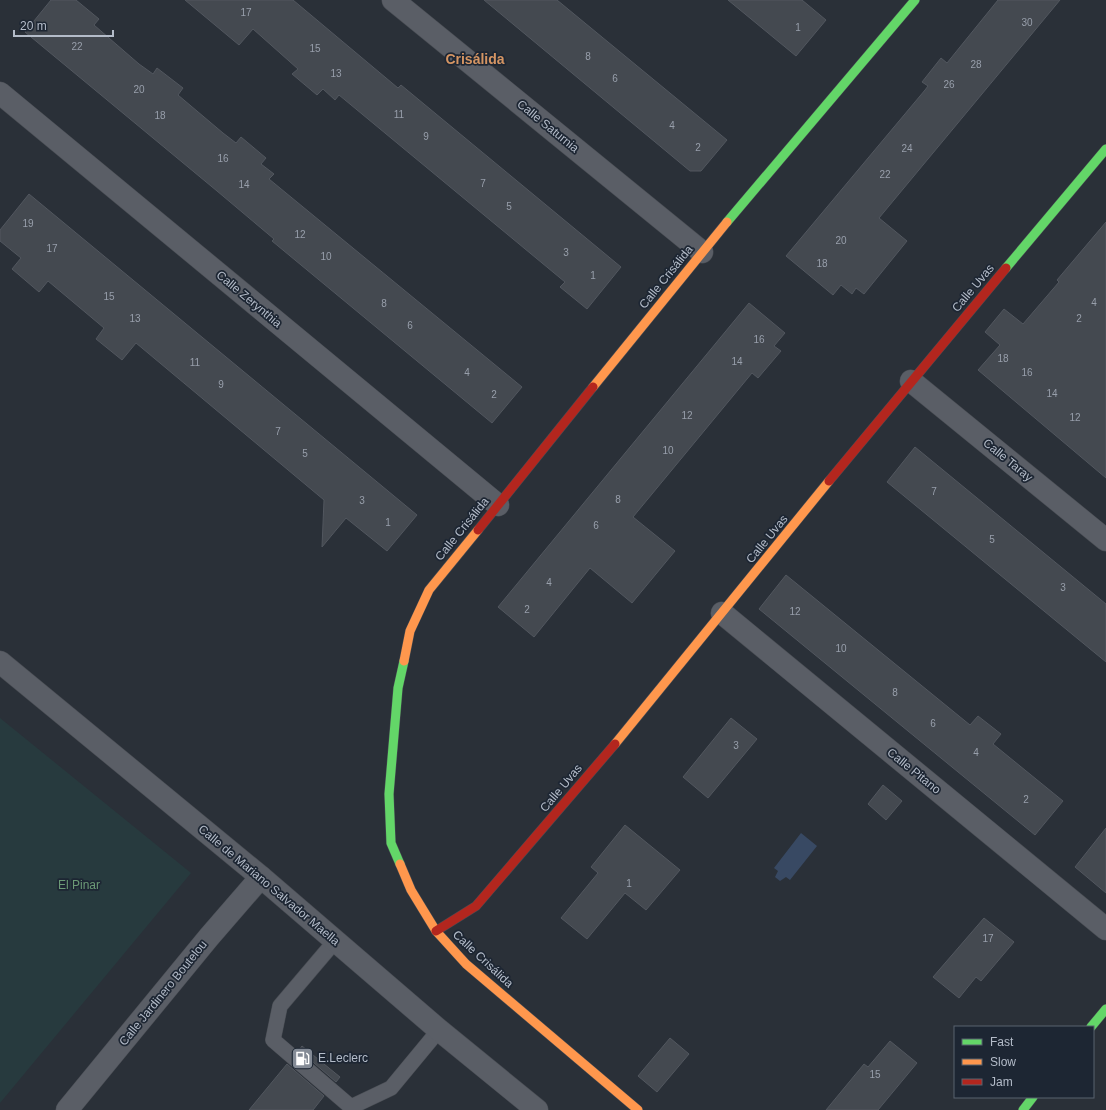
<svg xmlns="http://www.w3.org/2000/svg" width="1106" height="1110" viewBox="0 0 1106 1110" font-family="Helvetica,sans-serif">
	<rect width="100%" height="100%" fill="#2a3038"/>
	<path fill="#273a3e" d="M 0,718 L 191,873 L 0,1103 Z"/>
	<path fill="#384963" d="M 801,833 L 817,846 L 790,880 L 786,877 L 780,881 L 775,877 L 778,871 L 774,868 Z"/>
	<g fill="#444950" stroke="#52575f">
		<path d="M 51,0 L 76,0 L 99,19 L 94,25 L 139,64 L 153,74 L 157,68 L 183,88 L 178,95 L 223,133 L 236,143 L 241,137 L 266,158 L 261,164 L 274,174 L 269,179 L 522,387 L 492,423 L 272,241 L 274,239 L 217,191 L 25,32 Z"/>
		<path d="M 185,0 L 293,0 L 398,88 L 401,85 L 621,267 L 587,309 L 560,287 L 565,282 L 339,95 L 335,100 L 323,89 L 317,95 L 292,74 L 298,69 L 253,29 L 239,45 Z"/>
		<path d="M 484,0 L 557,0 L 727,140 L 701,171 L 690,171 Z"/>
		<path d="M 728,0 L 802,0 L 826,20 L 796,56 Z"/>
		<path d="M 998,0 L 1060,0 L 879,218 L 907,241 L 864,294 L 856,288 L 852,294 L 841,285 L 833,295 L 786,256 L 925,90 L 928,86 L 922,82 L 941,58 L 947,63 Z"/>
		<path d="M 29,194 L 417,515 L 387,551 L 346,518 L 322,547 L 324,500 L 136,343 L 122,360 L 96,339 L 104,328 L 48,281 L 39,292 L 12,269 L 21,258 L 0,241 L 0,230 Z"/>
		<path d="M 1106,222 L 1106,478 L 978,370 L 1000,345 L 985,332 L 1004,309 L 1023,324 L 1059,282 L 1057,280 Z"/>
		<path d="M 749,303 L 785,333 L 774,346 L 781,351 L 758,378 L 752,373 L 633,517 L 675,551 L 632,603 L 590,568 L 534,637 L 498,607 Z"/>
		<path d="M 915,447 L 1106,604 L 1106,662 L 887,482 Z"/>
		<path d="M 786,575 L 970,725 L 978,716 L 1001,734 L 993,744 L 1063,801 L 1035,835 L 759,609 Z"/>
		<path d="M 731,718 L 757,739 L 708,798 L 683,777 Z"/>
		<path d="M 883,785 L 902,801 L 886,820 L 868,804 Z"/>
		<path d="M 625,825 L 680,870 L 646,910 L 625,893 L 587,939 L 561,918 L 598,873 L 591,867 Z"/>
		<path d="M 1106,828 L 1106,893 L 1075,867 Z"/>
		<path d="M 984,918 L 1014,942 L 981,981 L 976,977 L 959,998 L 933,977 Z"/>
		<path d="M 670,1038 L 689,1054 L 657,1092 L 638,1076 Z"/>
		<path d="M 890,1041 L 917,1063 L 878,1110 L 826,1110 L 864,1064 L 868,1067 Z"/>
		<path d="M 302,1046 L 340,1077 L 336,1082 L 299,1050 Z"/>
		<path d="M 287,1064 L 324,1096 L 313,1110 L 249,1110 Z"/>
	</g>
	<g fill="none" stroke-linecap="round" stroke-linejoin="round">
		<defs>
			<path id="lane" d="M 336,940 L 280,1006 L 273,1040 L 351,1107 L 391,1088 L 439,1030"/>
			<g id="street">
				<path d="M 393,0 L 702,252"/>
				<path d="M 0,93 L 498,505"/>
				<path d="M 911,381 L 1106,540"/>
				<path d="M 722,613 L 1106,929"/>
				<path d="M 0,662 L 261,877 L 439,1030 L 537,1110"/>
				<path d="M 67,1110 L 209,937 L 261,877"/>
			</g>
			<g id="fast">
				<path d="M 727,222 L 915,0"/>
				<path d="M 1006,268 L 1106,149"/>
				<path d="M 400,864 L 391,843 L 389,794 L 398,688 L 404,661"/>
				<path d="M 1091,1027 L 1106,1009"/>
				<path d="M 1023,1110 L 1033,1097"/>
			</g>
			<g id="slow">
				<path d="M 593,387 L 727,222"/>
				<path d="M 404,661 L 410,631 L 429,590 L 478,530"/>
				<path d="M 615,744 L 829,481"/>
				<path d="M 400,864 L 411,890 L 436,931 L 466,964 L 638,1110"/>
			</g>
			<g id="jam">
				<path d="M 829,481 L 1006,268"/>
				<path d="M 478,530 L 593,387"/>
				<path d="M 436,931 L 476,906 L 615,744"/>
			</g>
		</defs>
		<use href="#lane" stroke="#484c53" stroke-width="16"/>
		<use href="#street" stroke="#484c53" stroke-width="23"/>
		<use href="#fast" stroke="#484c53" stroke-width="10"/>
		<use href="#slow" stroke="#484c53" stroke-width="10"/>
		<use href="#jam" stroke="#484c53" stroke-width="10"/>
		<use href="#lane" stroke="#5a5e66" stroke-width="15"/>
		<use href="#street" stroke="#5a5e66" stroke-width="22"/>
		<use href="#fast" stroke="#63d668" stroke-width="9"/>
		<use href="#slow" stroke="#ff974d" stroke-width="9"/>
		<use href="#jam" stroke="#b3261e" stroke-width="9"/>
	</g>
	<defs>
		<symbol id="fuel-square" viewBox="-11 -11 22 22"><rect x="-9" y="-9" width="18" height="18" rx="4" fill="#848b96" stroke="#1d2633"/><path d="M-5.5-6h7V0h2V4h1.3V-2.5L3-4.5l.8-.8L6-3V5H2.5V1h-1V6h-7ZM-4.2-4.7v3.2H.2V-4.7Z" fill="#fff"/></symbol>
	</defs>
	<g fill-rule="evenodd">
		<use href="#fuel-square" x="290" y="1046" width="25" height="25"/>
	</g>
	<g text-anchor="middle" stroke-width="3.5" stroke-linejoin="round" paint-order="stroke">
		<g font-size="10" fill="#989fab">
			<text x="246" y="16">17</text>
			<text x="1027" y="26">30</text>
			<text x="798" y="31">1</text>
			<text x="77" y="50">22</text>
			<text x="315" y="52">15</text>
			<text x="588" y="60">8</text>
			<text x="976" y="68">28</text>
			<text x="336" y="77">13</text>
			<text x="615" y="82">6</text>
			<text x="949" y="88">26</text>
			<text x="139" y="93">20</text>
			<text x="399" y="118">11</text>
			<text x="160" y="119">18</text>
			<text x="672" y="129">4</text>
			<text x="426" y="140">9</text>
			<text x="698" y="151">2</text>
			<text x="907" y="152">24</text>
			<text x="223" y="162">16</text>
			<text x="885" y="178">22</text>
			<text x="483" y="187">7</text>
			<text x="244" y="188">14</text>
			<text x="509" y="210">5</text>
			<text x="28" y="227">19</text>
			<text x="300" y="238">12</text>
			<text x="841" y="244">20</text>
			<text x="52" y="252">17</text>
			<text x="566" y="256">3</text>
			<text x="326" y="260">10</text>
			<text x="822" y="267">18</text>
			<text x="593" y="279">1</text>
			<text x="109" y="300">15</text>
			<text x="1094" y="306">4</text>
			<text x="384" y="307">8</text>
			<text x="135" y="322">13</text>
			<text x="1079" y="322">2</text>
			<text x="410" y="329">6</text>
			<text x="759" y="343">16</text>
			<text x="1003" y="362">18</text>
			<text x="737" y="365">14</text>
			<text x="195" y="366">11</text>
			<text x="467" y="376">4</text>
			<text x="1027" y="376">16</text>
			<text x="221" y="388">9</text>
			<text x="1052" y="397">14</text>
			<text x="494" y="398">2</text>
			<text x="687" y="419">12</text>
			<text x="1075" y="421">12</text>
			<text x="278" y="435">7</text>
			<text x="668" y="454">10</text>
			<text x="305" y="457">5</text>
			<text x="934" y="495">7</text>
			<text x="618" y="503">8</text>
			<text x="362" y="504">3</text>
			<text x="388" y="526">1</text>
			<text x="596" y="529">6</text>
			<text x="992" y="543">5</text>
			<text x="549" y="586">4</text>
			<text x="1063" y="591">3</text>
			<text x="527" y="613">2</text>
			<text x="795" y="615">12</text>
			<text x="841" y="652">10</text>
			<text x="895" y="696">8</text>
			<text x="933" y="727">6</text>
			<text x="736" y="749">3</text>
			<text x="976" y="756">4</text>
			<text x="1026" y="803">2</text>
			<text x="629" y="887">1</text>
			<text x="988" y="942">17</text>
			<text x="875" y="1078">15</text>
		</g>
		<g font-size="12" fill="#b4bcc9" stroke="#1d2633">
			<text transform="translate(548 126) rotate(39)" y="4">Calle Saturnia</text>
			<text transform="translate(666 277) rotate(-51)" y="4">Calle Crisálida</text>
			<text transform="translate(973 288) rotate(-50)" y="4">Calle Uvas</text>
			<text transform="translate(249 299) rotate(40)" y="4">Calle Zerynthia</text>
			<text transform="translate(1008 460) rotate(39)" y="4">Calle Taray</text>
			<text transform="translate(462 529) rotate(-51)" y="4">Calle Crisálida</text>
			<text transform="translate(767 539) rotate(-51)" y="4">Calle Uvas</text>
			<text transform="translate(914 771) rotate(39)" y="4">Calle Pitano</text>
			<text transform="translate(561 788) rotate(-50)" y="4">Calle Uvas</text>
			<text transform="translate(269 885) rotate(40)" y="4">Calle de Mariano Salvador Maella</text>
			<text transform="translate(483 959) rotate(43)" y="4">Calle Crisálida</text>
			<text transform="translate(163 993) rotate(-51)" y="4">Calle Jardinero Boutelou</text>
		</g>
		<g font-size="12" fill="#6b9a76" stroke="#1d2633">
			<text x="79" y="889">El Pinar</text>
		</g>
		<g font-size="12" fill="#b4bcc9" stroke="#1d2633" text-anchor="start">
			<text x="318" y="1062">E.Leclerc</text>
		</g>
		<g font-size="14" font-weight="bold" fill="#d59563" stroke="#1d2633">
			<text x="475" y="64">Crisálida</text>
		</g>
	</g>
	<rect x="954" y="1026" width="140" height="72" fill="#1d2633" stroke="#59626f"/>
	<rect x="962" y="1039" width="20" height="6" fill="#63d668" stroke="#59626f"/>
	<text x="990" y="1046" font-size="12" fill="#b4bcc9">Fast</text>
	<rect x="962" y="1059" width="20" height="6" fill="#ff974d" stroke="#59626f"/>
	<text x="990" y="1066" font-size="12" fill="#b4bcc9">Slow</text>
	<rect x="962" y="1079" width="20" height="6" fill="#b3261e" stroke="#59626f"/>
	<text x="990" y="1086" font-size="12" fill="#b4bcc9">Jam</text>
	<path d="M14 30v6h99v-6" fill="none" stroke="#b4bcc9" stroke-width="2"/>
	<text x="20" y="30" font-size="12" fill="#b4bcc9" stroke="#1d2633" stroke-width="3" paint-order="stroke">20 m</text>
</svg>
